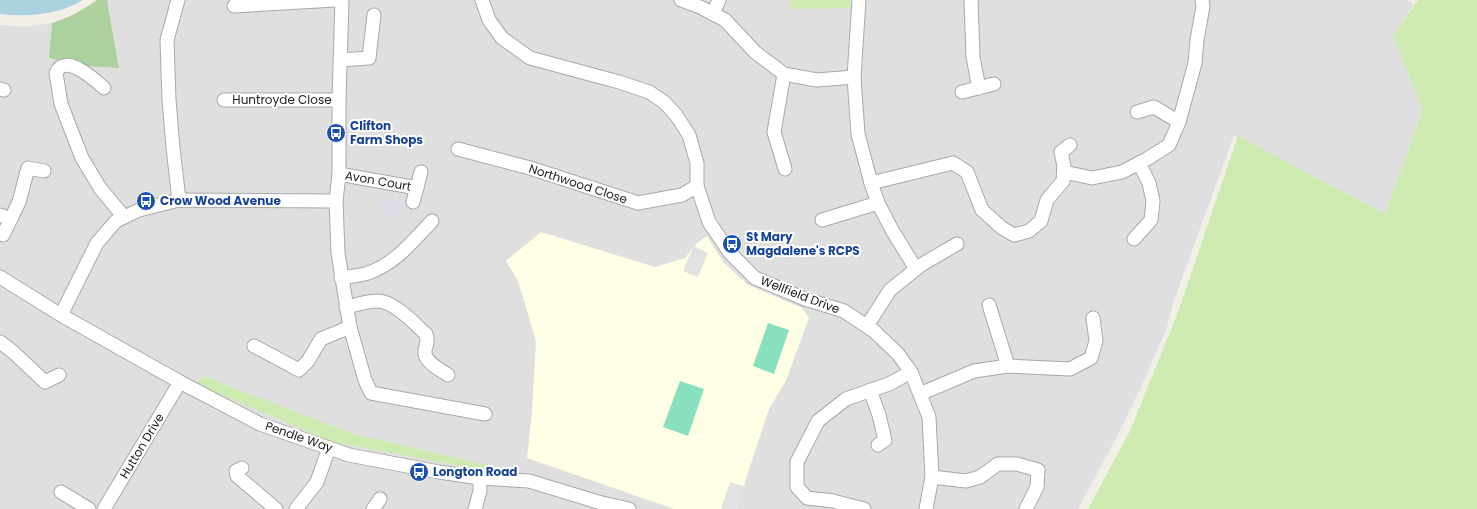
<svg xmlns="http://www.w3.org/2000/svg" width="1477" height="509" viewBox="0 0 1477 509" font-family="Poppins,sans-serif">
	<rect width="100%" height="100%" fill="#f2efe9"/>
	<path fill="#e0dfdf" d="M 107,0 L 1407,0 L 1414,4 L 1393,36 L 1423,110 L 1385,214 L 1234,135 L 1173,303 L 1167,328 L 1142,385 L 1117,436 L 1078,509 L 0,509 L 0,25 L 25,27 L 52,23 L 50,58 L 119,67 Z"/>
	<path fill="#ffffe5" d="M 541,232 L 655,267 L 685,258 L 697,243 L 707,236 L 724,263 L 748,285 L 802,308 L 809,318 L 786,380 L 769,409 L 736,509 L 674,509 L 527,458 L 532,411 L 536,341 L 518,281 L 506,261 Z"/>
	<g fill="#cdebb0">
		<path d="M 791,0 L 850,0 L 850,8 L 791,9 Z"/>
		<path d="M 1418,0 L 1477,0 L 1477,509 L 1088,509 L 1130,431 L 1178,312 L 1238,136 L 1385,214 L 1423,110 L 1393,36 Z"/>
		<path d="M 203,376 L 354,434 L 487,465 L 488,471 L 333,442 L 196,384 Z"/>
	</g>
	<path fill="#add19e" d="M 97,0 L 107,0 L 119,68 L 85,66 L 49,58 L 52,23 C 68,18 83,10 97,0 Z"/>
	<g fill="#88e0be">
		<path d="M 768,323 L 789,330 L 774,374 L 753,366 Z"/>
		<path d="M 680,381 L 704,389 L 688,436 L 663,427 Z"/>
	</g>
	<g fill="#e2e2e2">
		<path d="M 694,246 L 708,253 L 698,277 L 683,271 Z"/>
		<path d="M 730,482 L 744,486 L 736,509 L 721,509 Z"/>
	</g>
	<path fill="#dddde8" d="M 382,196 L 407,203 L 409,206 L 388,218 L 380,208 Z"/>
	<path fill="#aad3df" d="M 0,0 L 83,0 C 58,15 28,17 0,14 Z"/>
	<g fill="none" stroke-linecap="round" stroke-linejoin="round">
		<defs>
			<g id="minor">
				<path d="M 178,0 L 167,40 L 169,100 L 173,148 L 179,200"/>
				<path d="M 342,0 L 339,100 L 339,174 L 336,201 L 338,253 L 350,327 L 365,380 L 371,393 L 485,414"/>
				<path d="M 482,0 L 489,20 L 502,38 L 530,58 L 619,82 L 649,92 L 664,102 L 676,115 L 689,135 L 697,163 L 697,186 L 709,222 L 730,253 L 755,278 L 805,299 L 844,311 L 874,331 L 898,354 L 911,372 L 929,417 L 932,477 L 926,509"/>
				<path d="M 681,0 L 700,7 L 725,20 L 755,52 L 784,74 L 817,80 L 854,77"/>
				<path d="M 859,0 L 854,77 L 858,134 L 871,183 L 878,203 L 892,230 L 916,269"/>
				<path d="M 971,0 L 973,57 L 979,88"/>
				<path d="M 234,6 L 335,0"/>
				<path d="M 713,14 L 719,0"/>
				<path d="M 340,60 L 369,58 L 374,15"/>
				<path d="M 784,74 L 774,132 L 785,169"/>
				<path d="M 104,88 C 95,80 65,52 56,73 L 61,104 L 82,158 L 100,188 L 124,217"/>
				<path d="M 0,89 L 4,90"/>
				<path d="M 962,92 L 994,84"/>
				<path d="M 224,100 L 339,100"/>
				<path d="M 1137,112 L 1154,107 L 1179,122"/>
				<path d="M 458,149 L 530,168 L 638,203 L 682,195 L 697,186"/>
				<path d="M 1064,172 L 1092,178 L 1122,172 L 1147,159 L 1169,145 L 1179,122 L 1195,63 L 1197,40 L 1203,6 L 1202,0"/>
				<path d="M 339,174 L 417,188"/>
				<path d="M 871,183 L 953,163 L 967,172 L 982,210 L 1002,228 L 1014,235 L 1029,231 L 1041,221 L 1047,200 L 1063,181 L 1064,166 L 1061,152 L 1070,145"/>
				<path d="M 413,202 L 421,172"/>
				<path d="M 0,215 L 11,219"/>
				<path d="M 822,220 L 878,203"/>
				<path d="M 3,235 L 19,202 L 28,168 L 44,171"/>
				<path d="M 1134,239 L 1151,220 L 1153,201 L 1149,183 L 1139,163"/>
				<path d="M 0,277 L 61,315 L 180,382 L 260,424 L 349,455 L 439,472 L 480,478 L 529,481 L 598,502 L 629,509"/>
				<path d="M 341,278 C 350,276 360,276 368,273 C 395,264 413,241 432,221"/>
				<path d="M 989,305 L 1008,366"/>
				<path d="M 346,307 C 356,305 367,301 377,301 C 393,300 415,324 426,334 C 428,340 427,344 425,350 C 423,362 440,369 448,375"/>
				<path d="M 61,315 L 97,243 L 116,221 L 139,210 L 179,200 L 336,201"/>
				<path d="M 867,326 L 890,290 L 921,265 L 957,244"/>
				<path d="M 0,342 L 12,351 L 45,382 L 59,375"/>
				<path d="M 254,346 L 299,370 L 308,361 L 321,339 L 350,327"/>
				<path d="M 870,390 L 879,415 L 885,440 L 878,445"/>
				<path d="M 920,394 L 974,371 L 1008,366 L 1070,369 L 1091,358 L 1096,341 L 1093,318"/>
				<path d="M 242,468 L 236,471 L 237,476 L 276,509"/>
				<path d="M 932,477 L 966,481 L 980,477 L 998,464 L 1017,464 L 1038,470 L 1037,487 L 1026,509"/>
				<path d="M 61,492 L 89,509"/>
				<path d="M 104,509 L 180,382"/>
				<path d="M 296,509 L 317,482 L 329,448"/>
				<path d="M 373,509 L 380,499"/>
				<path d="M 475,509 L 480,491 L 480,478"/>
				<path d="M 864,509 L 833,501 L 807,498 L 797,487 L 797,462 L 818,421 L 846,399 L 889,384 L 911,372"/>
			</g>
		</defs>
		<use href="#minor" stroke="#a9a9a9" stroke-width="15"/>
		<use href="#minor" stroke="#fff" stroke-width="13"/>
	</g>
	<defs>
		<symbol id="bus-disc" viewBox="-11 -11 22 22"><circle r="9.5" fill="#1a4fb4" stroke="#fff"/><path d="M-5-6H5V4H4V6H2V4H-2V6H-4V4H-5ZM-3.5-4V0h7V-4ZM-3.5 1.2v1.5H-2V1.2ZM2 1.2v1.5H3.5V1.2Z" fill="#fff"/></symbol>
	</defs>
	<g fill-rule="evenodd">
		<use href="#bus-disc" x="325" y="122" width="22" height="22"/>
		<use href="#bus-disc" x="135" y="190" width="22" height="22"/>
		<use href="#bus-disc" x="721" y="233" width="22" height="22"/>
		<use href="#bus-disc" x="408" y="461" width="22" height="22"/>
	</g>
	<g text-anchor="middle" stroke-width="4" stroke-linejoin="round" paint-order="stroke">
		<g font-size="12" fill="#222" stroke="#fff">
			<text x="282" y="104">Huntroyde Close</text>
			<text transform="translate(378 181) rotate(10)" y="4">Avon Court</text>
			<text transform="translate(578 184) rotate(18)" y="4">Northwood Close</text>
			<text transform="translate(800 295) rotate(21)" y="4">Wellfield Drive</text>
			<text transform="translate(299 437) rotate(19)" y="4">Pendle Way</text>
			<text transform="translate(142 446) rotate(-59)" y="4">Hutton Drive</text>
		</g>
		<g font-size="12" font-weight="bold" fill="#164399" stroke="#fff" text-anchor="start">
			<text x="350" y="130">Clifton<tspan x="350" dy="14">Farm Shops</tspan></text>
			<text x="160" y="205">Crow Wood Avenue</text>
			<text x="746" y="241">St Mary<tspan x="746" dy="14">Magdalene's RCPS</tspan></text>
			<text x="433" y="476">Longton Road</text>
		</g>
	</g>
</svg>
